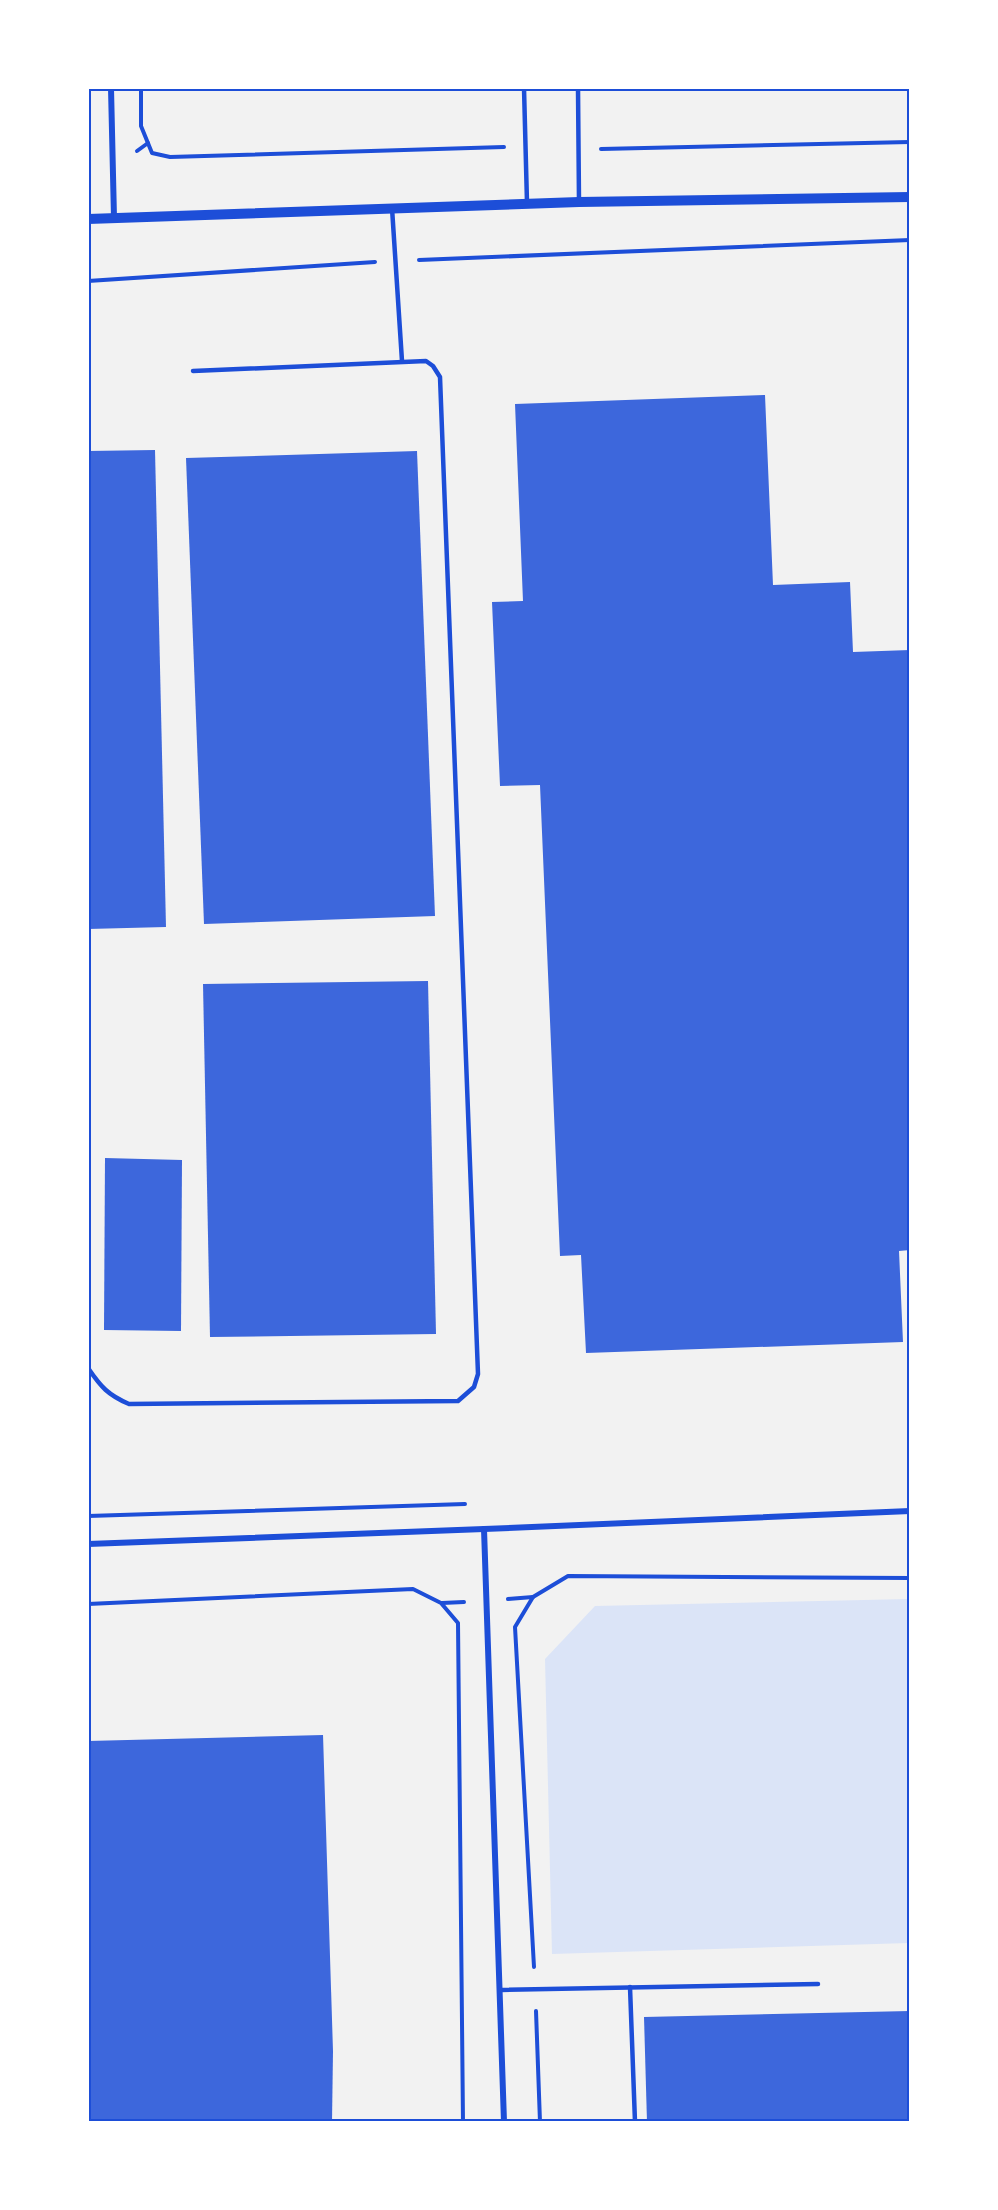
<svg xmlns="http://www.w3.org/2000/svg" width="998" height="2210" viewBox="0 0 998 2210" font-family="Ubuntu,sans-serif">
	<rect width="100%" height="100%" fill="#f2f2f2"/>
	<path fill="#dbe4f7" d="M 909,1599 L 909,1943 L 552,1954 L 545,1659 L 595,1606 Z"/>
	<g fill="#3d67dc">
		<path d="M 765,395 L 773,585 L 850,582 L 853,652 L 910,650 L 910,1250 L 899,1251 L 903,1342 L 586,1353 L 581,1255 L 560,1256 L 540,785 L 500,786 L 492,602 L 523,601 L 515,404 Z"/>
		<path d="M 155,450 L 166,927 L 88,929 L 88,451 Z"/>
		<path d="M 417,451 L 435,916 L 204,924 L 186,458 Z"/>
		<path d="M 428,981 L 436,1334 L 210,1337 L 203,984 Z"/>
		<path d="M 105,1158 L 182,1160 L 181,1331 L 104,1330 Z"/>
		<path d="M 323,1735 L 333,2051 L 332,2122 L 88,2122 L 88,1741 Z"/>
		<path d="M 910,2011 L 910,2122 L 647,2122 L 644,2017 Z"/>
	</g>
	<g fill="none" stroke-linecap="round" stroke-linejoin="round">
		<g stroke="#1d4ed8" stroke-width="4">
			<path d="M 141,88 L 141,126 L 152,153 L 170,157 L 504,147"/>
			<path d="M 601,149 L 910,142"/>
			<path d="M 137,151 L 148,143"/>
			<path d="M 419,260 L 910,240"/>
			<path d="M 88,281 L 375,262"/>
			<path d="M 88,1516 L 465,1504"/>
			<path d="M 508,1599 L 533,1597"/>
			<path d="M 442,1603 L 464,1602"/>
			<path d="M 88,1604 L 413,1589 L 441,1603 L 458,1623 L 463,2122"/>
			<path d="M 534,1967 L 515,1627 L 533,1597 L 568,1576 L 910,1578"/>
			<path d="M 536,2011 L 540,2122"/>
		</g>
		<g stroke="#1d4ed8" stroke-width="4.5">
			<path d="M 524,88 L 527,203"/>
			<path d="M 578,88 L 579,202"/>
			<path d="M 392,208 L 402,361"/>
			<path d="M 88,1368 C 101,1387 108,1395 129,1404 L 458,1401 L 474,1387 L 478,1374 L 440,377 L 433,366 L 426,361 L 193,371"/>
			<path d="M 630,1987 L 635,2122"/>
			<path d="M 501,1990 L 818,1984"/>
		</g>
		<g stroke="#1d4ed8" stroke-width="6">
			<path d="M 111,88 L 114,218"/>
			<path d="M 484,1529 L 504,2122"/>
			<path d="M 88,1544 L 484,1529 L 910,1511"/>
		</g>
		<path stroke="#1d4ed8" stroke-width="10" d="M 88,219 L 579,202 L 910,197"/>
	</g>
	<rect width="998" height="2210" fill="none" stroke="#ffffff" stroke-width="180"/>
	<rect x="90" y="90" width="818" height="2030" fill="none" stroke="#1d4ed8" stroke-width="2"/>
</svg>
